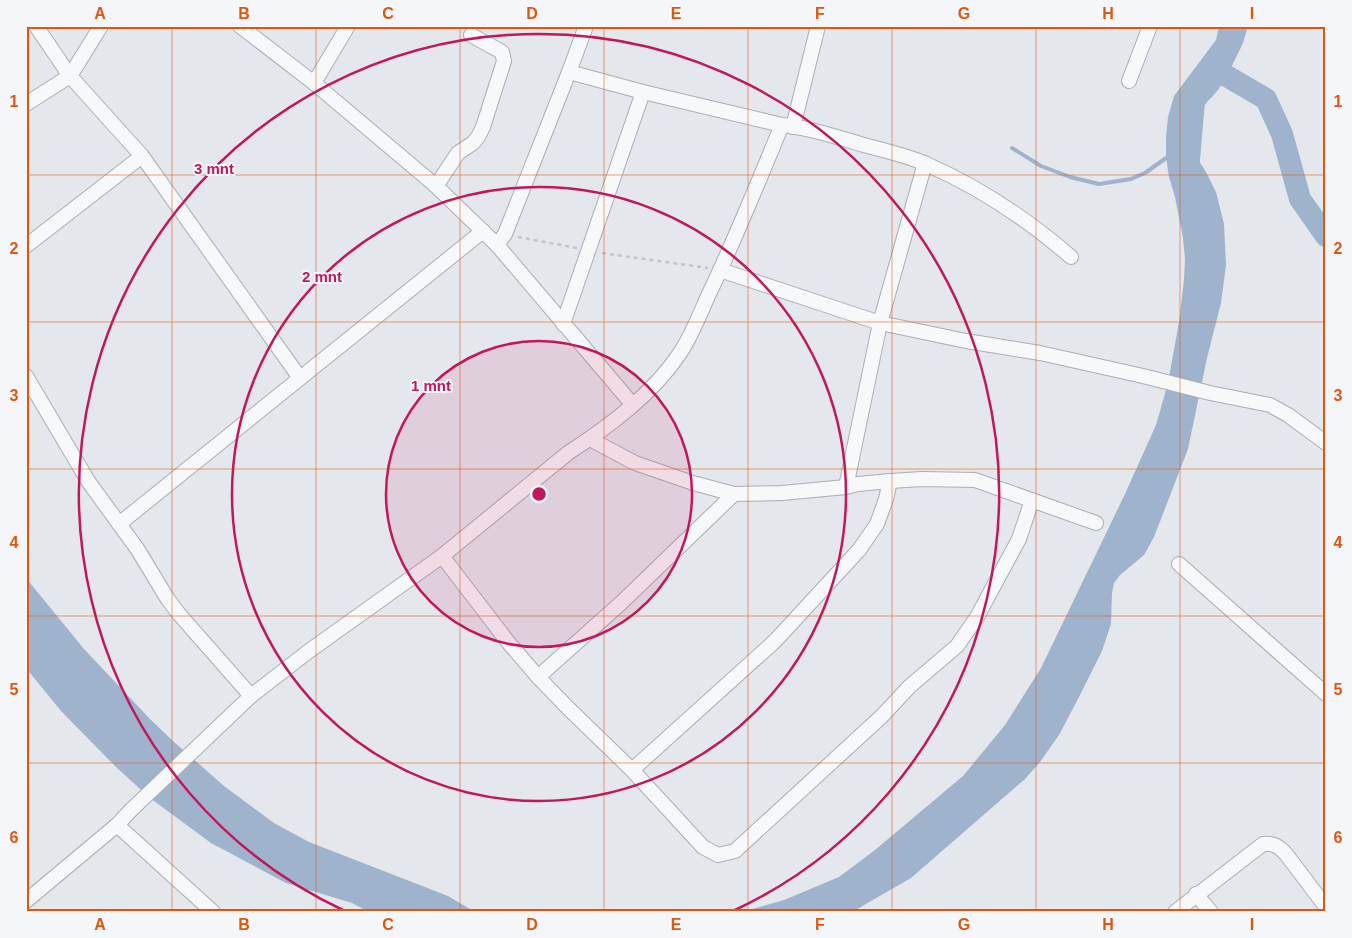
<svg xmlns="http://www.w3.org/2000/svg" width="1352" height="938" viewBox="0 0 1352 938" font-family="Arial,sans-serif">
	<rect width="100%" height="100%" fill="#e4e7ec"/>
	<g fill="#9fb4cc">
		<path d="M 1219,26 L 1248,26 L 1243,43 L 1229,72 L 1218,90 L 1211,98 L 1194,110 L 1191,115 L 1190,125 L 1190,140 L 1195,155 L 1206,172 L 1216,192 L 1224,224 L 1226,265 L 1221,303 L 1207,358 L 1188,449 L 1154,537 L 1144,555 L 1120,575 L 1114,583 L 1112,593 L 1111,624 L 1102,651 L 1078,699 L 1059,735 L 1040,762 L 1025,779 L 911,878 L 852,912 L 742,912 L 784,900 L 839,877 L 875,850 L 963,776 L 1005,725 L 1041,668 L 1125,494 L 1156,425 L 1168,383 L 1179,322 L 1184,280 L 1185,259 L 1183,238 L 1175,197 L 1169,177 L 1166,157 L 1166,137 L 1168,117 L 1174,96 L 1216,40 Z"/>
		<path d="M 26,578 L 84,649 L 150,719 L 174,742 L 224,786 L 274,823 L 309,842 L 448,896 L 475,912 L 369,912 L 352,903 L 286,883 L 211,843 L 150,798 L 116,767 L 61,711 L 26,668 Z"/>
	</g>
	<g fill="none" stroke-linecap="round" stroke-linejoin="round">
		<path stroke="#9fb4cc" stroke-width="4" d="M 1012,148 L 1041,166 L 1070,177 L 1099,184 L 1131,179 L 1145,173 L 1169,156"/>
		<g stroke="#9fb4cc" stroke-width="22">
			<path d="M 1218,71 L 1266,99 L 1282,134 L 1300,199 L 1326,236"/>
			<path d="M 1188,171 L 1194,101 L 1205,87"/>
		</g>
		<defs>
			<g id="minor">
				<path d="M 36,26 L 70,76 L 142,156 L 300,378"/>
				<path d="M 240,26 L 314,83 L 436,186 L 497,245 L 633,405"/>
				<path d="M 569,72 L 643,92 L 782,125 C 810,128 837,137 864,145 C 883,150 909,156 926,164 C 979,187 1027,219 1071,257"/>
				<path d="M 1129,81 L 1150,26"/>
				<path d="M 314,83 L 348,26"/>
				<path d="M 26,104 L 70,76 L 101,26"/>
				<path d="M 793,127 L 818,26"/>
				<path d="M 436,186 L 458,153 L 473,143 L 478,137 L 483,127 L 504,61 L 502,52 L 471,35"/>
				<path d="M 497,245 L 505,234 L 569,72 L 586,26"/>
				<path d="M 26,246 L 142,156"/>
				<path d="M 720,270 L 880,323 L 966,341 L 1040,353 L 1143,376 L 1210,393 L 1270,405 L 1288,415 L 1326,443"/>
				<path d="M 563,324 L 643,92"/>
				<path d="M 26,376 L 88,481 L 138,550 L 167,598 L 179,614 L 251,696"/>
				<path d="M 590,439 L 635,463 L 693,483 L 734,494 L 782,493 L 846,487 L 858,484 L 890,481 L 922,479 L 975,480 L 1096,523"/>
				<path d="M 846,487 L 880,323 L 925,163"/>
				<path d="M 119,524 L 483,231"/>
				<path d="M 442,556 L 508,642 L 538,677 L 568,708 L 632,770 L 703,847 L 718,855 L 735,851 L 882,716 L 910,686 L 957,646 L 977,617 L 1019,539 L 1032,500"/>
				<path d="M 1179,564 L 1326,694"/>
				<path d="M 538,677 L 621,603 L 734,494"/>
				<path d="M 632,770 L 775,641 L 859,550 L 877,524 L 886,499 L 890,481"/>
				<path d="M 117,825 L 213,912"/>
				<path d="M 1196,894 L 1211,912"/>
				<path d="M 26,901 L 117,825 L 131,810 L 251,696 L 309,651 L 442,556 L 568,453 C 608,427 653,394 680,353 C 691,337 700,314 708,296 C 735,240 758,182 782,125"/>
				<path d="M 1175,912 L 1263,844 C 1273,843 1279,846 1286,854 L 1326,907"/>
			</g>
		</defs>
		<use href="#minor" stroke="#a9aeb7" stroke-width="16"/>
		<g stroke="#c2c5cb" stroke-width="2.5" stroke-dasharray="4 4" stroke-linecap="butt">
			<path d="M 518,237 L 577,248"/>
			<path d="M 602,253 L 708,268"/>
		</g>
		<use href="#minor" stroke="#f7f8fa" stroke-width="14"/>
	</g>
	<path fill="none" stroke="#df570f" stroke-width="1" stroke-opacity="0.55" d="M 172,26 L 172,912M 316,26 L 316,912M 460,26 L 460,912M 604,26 L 604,912M 748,26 L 748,912M 892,26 L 892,912M 1036,26 L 1036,912M 1180,26 L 1180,912M 26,175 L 1326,175M 26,322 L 1326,322M 26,469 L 1326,469M 26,616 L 1326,616M 26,763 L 1326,763"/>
	<circle cx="539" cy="494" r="153" fill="#c2185b" fill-opacity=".12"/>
	<g fill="none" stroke="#c2185b" stroke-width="2.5">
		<circle cx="539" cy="494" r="153"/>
		<circle cx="539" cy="494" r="307"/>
		<path d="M345 911A460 460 0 1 1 733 911"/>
	</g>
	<circle cx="539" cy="494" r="8" fill="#c2185b" stroke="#f4f6f9" stroke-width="2.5"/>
	<g font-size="15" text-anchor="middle" font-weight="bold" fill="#c2185b" stroke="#f4f6f9" stroke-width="4" stroke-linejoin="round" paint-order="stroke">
		<text x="214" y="174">3 mnt</text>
		<text x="322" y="282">2 mnt</text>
		<text x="431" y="391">1 mnt</text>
	</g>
	<rect width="1352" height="938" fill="none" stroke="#f4f6f9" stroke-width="55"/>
	<rect x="28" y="28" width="1296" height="882" fill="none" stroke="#df570f" stroke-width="2"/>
	<g font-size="16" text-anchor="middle" font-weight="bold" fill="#df570f">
		<text x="100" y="19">A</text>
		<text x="244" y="19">B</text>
		<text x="388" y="19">C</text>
		<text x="532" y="19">D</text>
		<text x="676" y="19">E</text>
		<text x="820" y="19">F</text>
		<text x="964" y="19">G</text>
		<text x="1108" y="19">H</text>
		<text x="1252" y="19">I</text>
		<text x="14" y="107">1</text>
		<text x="1338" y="107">1</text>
		<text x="14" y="254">2</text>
		<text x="1338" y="254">2</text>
		<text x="14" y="401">3</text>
		<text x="1338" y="401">3</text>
		<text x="14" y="548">4</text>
		<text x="1338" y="548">4</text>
		<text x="14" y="695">5</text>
		<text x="1338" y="695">5</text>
		<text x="14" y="843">6</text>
		<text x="1338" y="843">6</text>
		<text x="100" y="930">A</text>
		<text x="244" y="930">B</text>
		<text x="388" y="930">C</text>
		<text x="532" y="930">D</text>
		<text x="676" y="930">E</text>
		<text x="820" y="930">F</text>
		<text x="964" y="930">G</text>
		<text x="1108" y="930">H</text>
		<text x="1252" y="930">I</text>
	</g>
</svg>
